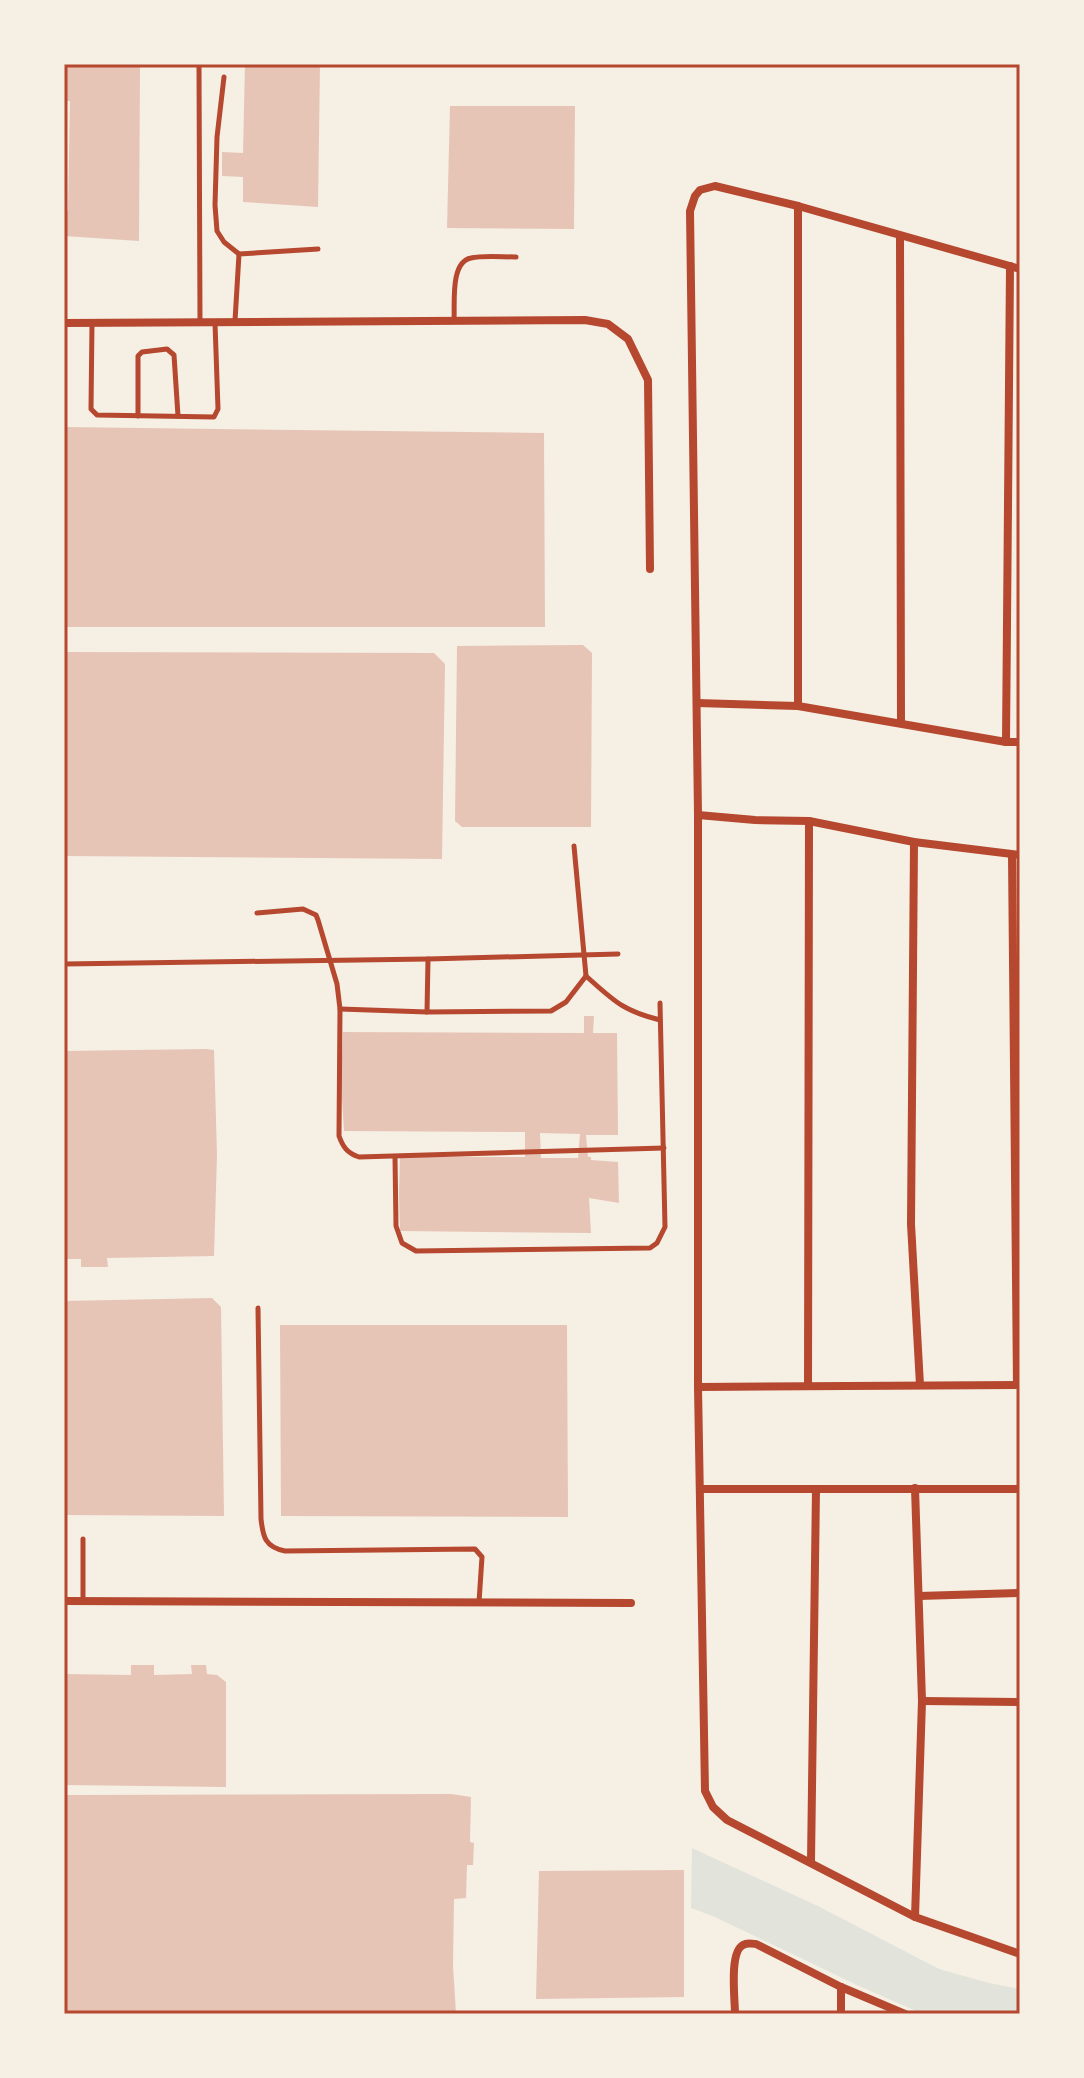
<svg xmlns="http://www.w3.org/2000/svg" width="1084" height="2078" viewBox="0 0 1084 2078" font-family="'Exo 2',sans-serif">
	<rect width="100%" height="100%" fill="#f6efe4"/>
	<path fill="#e2e4dc" d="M 692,1848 L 818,1906 L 939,1969 L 989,1983 L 1020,1989 L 1020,2014 L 923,2014 L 859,1986 L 715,1917 L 691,1908 Z"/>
	<g fill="#e6c5b7" fill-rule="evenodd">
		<path d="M 64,64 L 140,64 L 139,241 L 64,236 L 64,211 L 68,211 L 70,101 L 64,101 Z"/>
		<path d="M 245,64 L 320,64 L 318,207 L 243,202 L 243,177 L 222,176 L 222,152 L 243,153 Z"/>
		<path d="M 450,106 L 575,106 L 574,229 L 447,228 Z"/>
		<path d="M 64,427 L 544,433 L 545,627 L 64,627 Z"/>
		<path d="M 583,645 L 592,653 L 591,827 L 462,827 L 455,821 L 457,646 Z"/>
		<path d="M 64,652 L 434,653 L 445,664 L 442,859 L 64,856 Z"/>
		<path d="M 584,1016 L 594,1016 L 593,1033 L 617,1033 L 618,1135 L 586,1135 L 588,1157 L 591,1157 L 591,1160 L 618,1162 L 619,1203 L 589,1198 L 591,1233 L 400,1231 L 399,1194 L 400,1157 L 525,1157 L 525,1132 L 344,1131 L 341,1084 L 343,1032 L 584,1033 ZM 540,1133 L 580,1134 L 578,1158 L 541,1158 Z"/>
		<path d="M 206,1049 L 214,1050 L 217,1155 L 214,1256 L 107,1258 L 108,1267 L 81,1267 L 81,1259 L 64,1259 L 64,1051 Z"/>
		<path d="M 212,1298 L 221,1307 L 224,1516 L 64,1515 L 64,1301 Z"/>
		<path d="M 280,1325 L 567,1325 L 568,1517 L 281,1516 Z"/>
		<path d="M 131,1665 L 154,1665 L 154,1675 L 192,1674 L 191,1665 L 206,1665 L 207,1674 L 217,1675 L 226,1682 L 226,1787 L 64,1785 L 64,1674 L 131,1675 Z"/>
		<path d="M 451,1794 L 471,1797 L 470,1842 L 474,1843 L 473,1865 L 467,1865 L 466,1898 L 454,1899 L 453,1966 L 456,2014 L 64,2014 L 64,1795 Z"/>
		<path d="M 684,1870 L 684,1997 L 536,1999 L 539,1871 Z"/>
	</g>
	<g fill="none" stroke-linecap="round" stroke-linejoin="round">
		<g stroke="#b5482f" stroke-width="5">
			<path d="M 199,64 L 200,322"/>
			<path d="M 224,77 L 217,137 L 215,205 L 217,231 L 224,242 L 239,254"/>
			<path d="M 235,321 L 239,254 L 318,249"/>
			<path d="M 454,321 C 455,303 450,262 471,258 C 484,255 502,257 516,257"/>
			<path d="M 92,323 L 91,409 L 97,415 L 214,417 L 218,409 L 215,323"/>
			<path d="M 138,416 L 138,356 L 142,352 L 167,349 L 174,355 L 178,416"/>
			<path d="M 257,913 L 303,909 L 316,915 L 318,920 L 337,984 L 340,1009 L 339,1136 C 343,1147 347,1153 359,1157 L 664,1148"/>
			<path d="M 64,964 L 428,959 L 618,954"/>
			<path d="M 586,976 C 614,1001 623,1011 660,1020"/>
			<path d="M 340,1009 L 427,1012 L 551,1011 L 566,1002 L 586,976 L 574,846"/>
			<path d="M 427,1012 L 428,959"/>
			<path d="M 395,1157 L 396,1226 L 402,1243 L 416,1251 L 650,1248 L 657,1243 L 665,1227 L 660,1003"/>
			<path d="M 258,1308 L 261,1519 C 263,1537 265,1547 285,1551 L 475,1549 L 482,1557 L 479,1602"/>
			<path d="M 83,1539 L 83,1601"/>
		</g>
		<g stroke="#b5482f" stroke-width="8">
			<path d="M 798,206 L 798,706"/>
			<path d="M 900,236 L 901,723"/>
			<path d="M 1020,269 L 798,206 L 715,186 L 700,190 L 695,196 L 690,211 L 698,815 L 698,1387 L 705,1791 L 713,1807 L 727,1820 L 915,1917 L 1020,1954"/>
			<path d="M 64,323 L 585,320 L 608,324 L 628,339 L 648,380 L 650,569"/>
			<path d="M 697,703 L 798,706 L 1006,742 L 1020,742"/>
			<path d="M 1006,742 L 1010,266"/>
			<path d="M 698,815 L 755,820 L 809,821 L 914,842 L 1020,855"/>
			<path d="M 914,842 L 911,1224 L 920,1385"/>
			<path d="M 1012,855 L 1017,1385"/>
			<path d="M 808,1386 L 809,821"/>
			<path d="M 698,1387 L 1019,1385"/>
			<path d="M 915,1488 L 922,1701 L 915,1917"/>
			<path d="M 700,1489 L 1020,1489"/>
			<path d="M 919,1596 L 1020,1593"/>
			<path d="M 64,1601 L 631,1603"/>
			<path d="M 922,1701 L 1020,1702"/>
			<path d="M 811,1862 L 816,1489"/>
			<path d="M 841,1987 L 841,2014"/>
			<path d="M 735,2014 C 735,1999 729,1952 743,1945 C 748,1942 751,1944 756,1944 L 841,1987 L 905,2014"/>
		</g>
	</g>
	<rect width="1084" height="2078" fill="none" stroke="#f6efe4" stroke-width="132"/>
	<rect x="66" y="66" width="952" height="1946" fill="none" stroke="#b5482f" stroke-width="3"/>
</svg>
